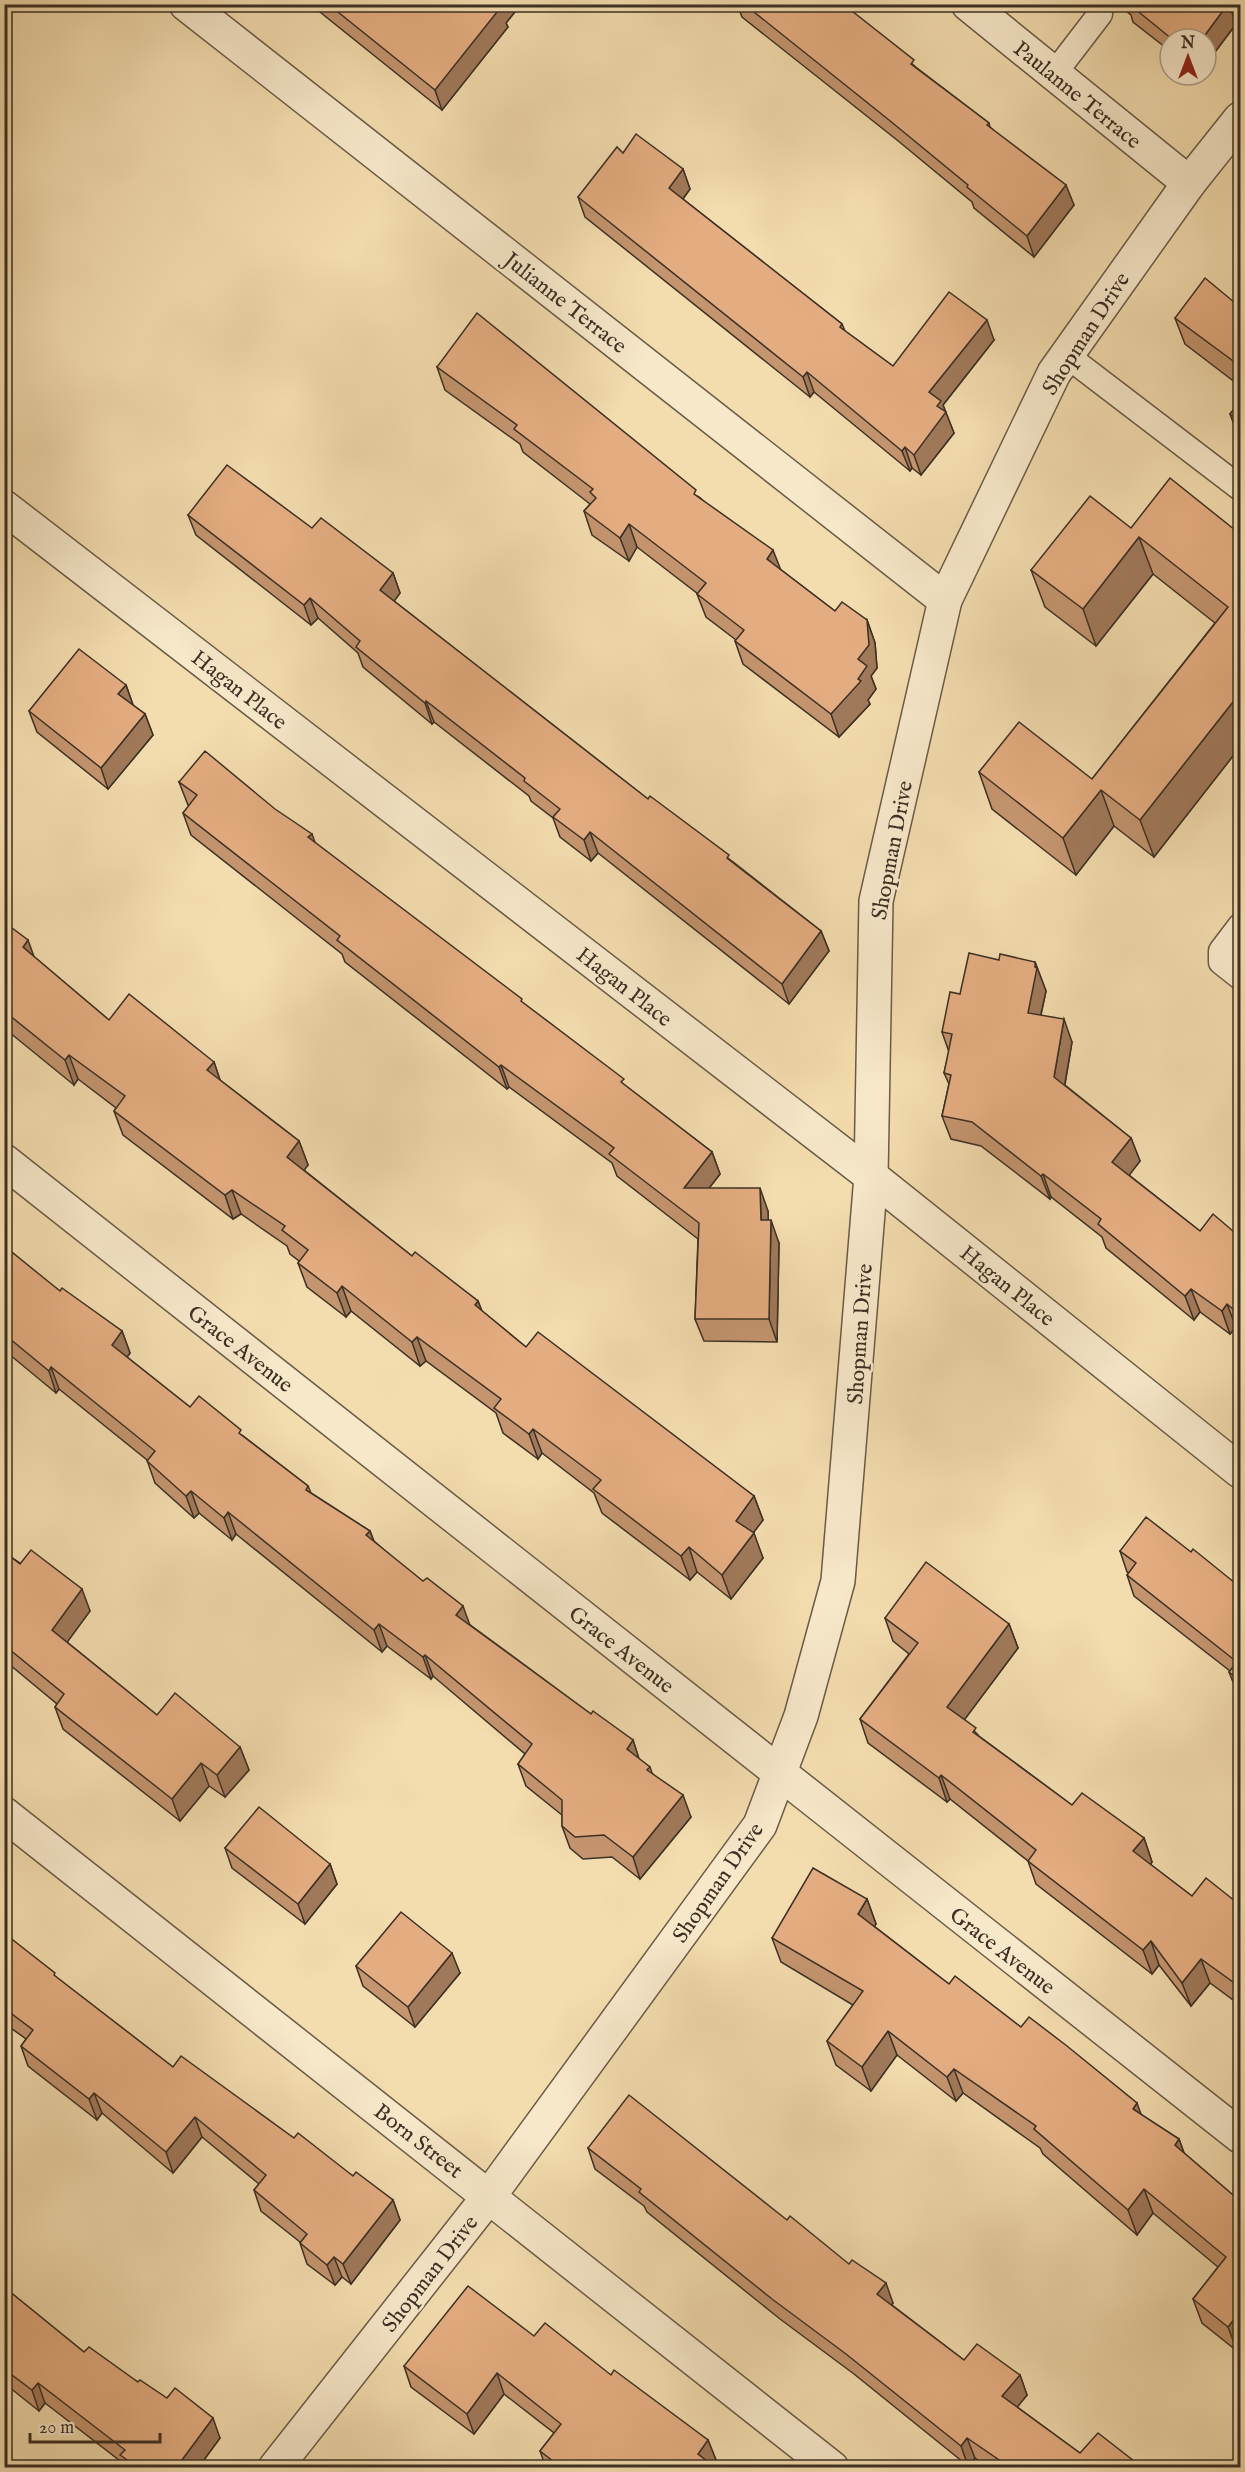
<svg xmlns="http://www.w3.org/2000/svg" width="1245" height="2472" viewBox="0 0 1245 2472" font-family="'IM FELL English',serif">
	<rect width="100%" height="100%" fill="#f3dcae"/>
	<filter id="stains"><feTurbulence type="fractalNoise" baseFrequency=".00333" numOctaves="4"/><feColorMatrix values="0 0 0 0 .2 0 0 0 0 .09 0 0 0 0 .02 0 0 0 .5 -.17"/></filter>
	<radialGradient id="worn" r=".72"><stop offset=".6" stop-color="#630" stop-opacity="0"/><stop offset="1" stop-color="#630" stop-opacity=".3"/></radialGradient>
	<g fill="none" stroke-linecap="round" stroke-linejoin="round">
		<defs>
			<g id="service">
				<path d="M 1054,74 L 1100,14"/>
				<path d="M 1066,355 L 1240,488"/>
				<path d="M 1240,926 L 1221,951 L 1221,962 L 1240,977"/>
			</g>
			<g id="minor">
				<path d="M 186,4 L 945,600"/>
				<path d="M 968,4 L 1189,183"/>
				<path d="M 4,507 L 871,1176 L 1240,1471"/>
				<path d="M 4,1161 L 1240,2136"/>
				<path d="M 4,1814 L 832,2468"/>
				<path d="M 275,2468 L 490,2195 L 760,1825 L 801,1716 L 838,1581 L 871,1176 L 876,901 L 945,600 L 1054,373 L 1189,183 L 1240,119"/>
			</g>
		</defs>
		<use href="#service" stroke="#6a5b46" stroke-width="27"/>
		<use href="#minor" stroke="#6a5b46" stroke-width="36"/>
		<use href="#service" stroke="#f7e8ca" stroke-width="24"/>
		<use href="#minor" stroke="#f7e8ca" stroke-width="33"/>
	</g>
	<g fill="#c4956f" stroke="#3c3024" stroke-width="1.5">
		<path d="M 310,4 L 517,4 L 518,8 L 506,23 L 508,27 L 442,110 Z"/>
		<path d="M 737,4 L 843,4 L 917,68 L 989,123 L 990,127 L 1074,205 L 1034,257 L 974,208 L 972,202 L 897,140 L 742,17 Z"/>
		<path d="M 1117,4 L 1229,4 L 1236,24 L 1206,64 L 1206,39 L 1170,39 L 1170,51 L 1133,22 L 1131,15 Z"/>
		<path d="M 623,153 L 683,169 L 690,189 L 683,199 L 842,324 L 845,331 L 893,366 L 994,340 L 943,405 L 954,433 L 921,475 L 912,468 L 910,471 L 814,392 L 810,397 L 585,217 L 578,197 Z"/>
		<path d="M 1240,307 L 1240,386 L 1185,344 L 1175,318 Z"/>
		<path d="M 437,367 L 699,497 L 780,569 L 835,611 L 867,620 L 875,643 L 877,668 L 871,676 L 876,689 L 868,700 L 870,704 L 839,737 L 743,664 L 735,641 L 736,640 L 706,617 L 697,594 L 698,594 L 637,547 L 629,561 L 592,535 L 584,511 L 590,504 L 523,452 L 520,444 L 445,390 Z"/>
		<path d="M 1240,402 L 1240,441 L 1230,414 Z"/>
		<path d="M 188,515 L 312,528 L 393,573 L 400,593 L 394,601 L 648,799 L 732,861 L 821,931 L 829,951 L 789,1004 L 598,853 L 591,861 L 560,837 L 553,818 L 531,801 L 529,796 L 434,722 L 432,724 L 363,667 L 358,653 L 318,618 L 311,625 L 196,535 Z"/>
		<path d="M 1131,528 L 1240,534 L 1240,747 L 1154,857 L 1114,826 L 1076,875 L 992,809 L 979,772 L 1092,779 L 1215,623 L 1153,574 L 1096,646 L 1045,607 L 1031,570 Z"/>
		<path d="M 126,685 L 133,705 L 145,714 L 153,735 L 108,789 L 37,732 L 29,711 Z"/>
		<path d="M 179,782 L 314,842 L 524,1004 L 626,1086 L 712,1152 L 720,1174 L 709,1188 L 768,1211 L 768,1220 L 779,1243 L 777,1342 L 704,1341 L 695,1319 L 698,1239 L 617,1176 L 612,1163 L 509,1087 L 507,1089 L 345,962 L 342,954 L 191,835 L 183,813 L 189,806 L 188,805 Z"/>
		<path d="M 4,922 L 34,957 L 109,1020 L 214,1062 L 220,1080 L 299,1141 L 308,1165 L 304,1170 L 412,1256 L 478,1301 L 482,1311 L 526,1347 L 754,1496 L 763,1520 L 753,1533 L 763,1558 L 731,1599 L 697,1572 L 690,1580 L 602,1513 L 594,1493 L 542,1453 L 538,1459 L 503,1433 L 496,1413 L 426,1361 L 420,1366 L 351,1311 L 346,1317 L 307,1287 L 298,1263 L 299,1261 L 290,1254 L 287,1246 L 241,1214 L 233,1219 L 123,1135 L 114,1111 L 116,1108 L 78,1079 L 74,1085 L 4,1028 Z"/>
		<path d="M 999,960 L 1035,962 L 1046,991 L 1041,1015 L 1072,1042 L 1065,1085 L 1131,1138 L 1140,1161 L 1129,1175 L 1200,1231 L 1240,1237 L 1240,1331 L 1236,1327 L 1230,1334 L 1200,1312 L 1194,1320 L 1106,1248 L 1102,1237 L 1051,1197 L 1050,1199 L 981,1146 L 951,1139 L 942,1116 L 949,1084 L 944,1073 L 949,1052 L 942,1032 L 960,994 Z"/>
		<path d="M 4,1249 L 60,1291 L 122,1331 L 130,1353 L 127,1357 L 190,1407 L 243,1436 L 308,1486 L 311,1493 L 370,1531 L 374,1541 L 469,1624 L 591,1714 L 633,1740 L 639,1759 L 650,1767 L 652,1773 L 691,1817 L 640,1879 L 612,1857 L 583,1859 L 570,1848 L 562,1826 L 562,1815 L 526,1786 L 518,1764 L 525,1754 L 433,1676 L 431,1679 L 387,1646 L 382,1652 L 236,1534 L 232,1540 L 199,1513 L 194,1518 L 155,1483 L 147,1460 L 59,1389 L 56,1393 L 4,1350 Z"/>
		<path d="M 1120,1551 L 1191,1552 L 1240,1587 L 1240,1695 L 1237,1692 L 1229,1672 L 1230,1671 L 1134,1596 L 1127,1575 L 1129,1573 L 1127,1572 Z"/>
		<path d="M 4,1552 L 90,1611 L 67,1642 L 157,1715 L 240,1747 L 249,1770 L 225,1797 L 209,1786 L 180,1821 L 63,1729 L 55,1707 L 57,1704 L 4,1660 Z"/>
		<path d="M 885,1618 L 1009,1624 L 1018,1648 L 964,1720 L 979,1736 L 1072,1805 L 1144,1838 L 1152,1862 L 1150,1864 L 1192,1896 L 1240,1905 L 1240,2005 L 1210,1983 L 1191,2006 L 1159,1965 L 1152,1974 L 1036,1884 L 1028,1861 L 950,1799 L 947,1802 L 868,1743 L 860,1719 L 909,1654 L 893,1641 Z"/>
		<path d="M 225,1848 L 330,1864 L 337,1884 L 305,1924 L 232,1868 Z"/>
		<path d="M 867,1899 L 876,1924 L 874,1926 L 949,1984 L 1021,2027 L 1141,2115 L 1179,2139 L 1184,2153 L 1240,2201 L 1240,2347 L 1237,2351 L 1202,2323 L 1193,2299 L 1218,2267 L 1153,2213 L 1137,2235 L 1043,2154 L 1040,2148 L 963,2093 L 956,2101 L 897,2055 L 871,2091 L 836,2065 L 827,2041 L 853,2005 L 781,1962 L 772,1938 Z"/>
		<path d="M 4,1933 L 57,1978 L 173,2067 L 294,2138 L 353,2176 L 393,2200 L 400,2220 L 351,2284 L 342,2277 L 335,2285 L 307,2264 L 300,2243 L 300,2242 L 261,2211 L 254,2190 L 259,2184 L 202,2137 L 173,2173 L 102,2113 L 97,2120 L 28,2066 L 21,2046 L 26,2039 L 4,2023 Z"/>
		<path d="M 356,1966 L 460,1973 L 415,2027 L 363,1986 Z"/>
		<path d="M 588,2148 L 787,2220 L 893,2303 L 892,2305 L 964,2360 L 1020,2375 L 1027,2395 L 1017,2407 L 1080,2453 L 1143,2468 L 989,2468 L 975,2458 L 968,2466 L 854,2374 L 780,2319 L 647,2212 L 644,2206 L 595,2169 Z"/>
		<path d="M 4,2287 L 84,2352 L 138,2382 L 220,2438 L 198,2468 L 125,2468 L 124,2464 L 45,2403 L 39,2411 L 4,2383 Z"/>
		<path d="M 534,2336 L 611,2375 L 708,2440 L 716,2460 L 712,2465 L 716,2468 L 546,2468 L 540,2451 L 554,2433 L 504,2394 L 474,2434 L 411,2387 L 404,2366 Z"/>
	</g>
	<g fill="#a0795a" stroke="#3c3024" stroke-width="1.5">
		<path d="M 498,4 L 517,4 L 518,8 L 506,23 L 508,27 L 442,110 L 435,90 Z"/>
		<path d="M 1228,4 L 1229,4 L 1236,24 L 1206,64 L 1206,39 L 1202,39 Z"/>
		<path d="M 683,169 L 690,189 L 676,208 L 669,188 Z"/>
		<path d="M 1066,185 L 1074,205 L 1034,257 L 1027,236 Z"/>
		<path d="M 987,320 L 994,340 L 943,405 L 954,433 L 921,475 L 914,455 L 929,392 Z"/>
		<path d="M 807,372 L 814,392 L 810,397 L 803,377 Z"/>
		<path d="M 905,447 L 912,468 L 910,471 L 902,451 Z"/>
		<path d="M 629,524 L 637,547 L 629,561 L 620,538 Z"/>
		<path d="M 1139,537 L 1153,574 L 1096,646 L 1083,609 Z"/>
		<path d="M 773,550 L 782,573 L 767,559 Z"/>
		<path d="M 393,573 L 400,593 L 387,611 L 380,590 Z"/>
		<path d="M 310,598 L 318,618 L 311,625 L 304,605 Z"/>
		<path d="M 867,620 L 875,643 L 877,668 L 871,676 L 876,689 L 868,700 L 870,704 L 839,737 L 831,714 L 858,679 L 858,659 Z"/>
		<path d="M 126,685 L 133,705 L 118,694 Z"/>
		<path d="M 1240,693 L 1240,747 L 1154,857 L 1140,820 Z"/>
		<path d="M 426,701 L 434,722 L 432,724 L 425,703 Z"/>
		<path d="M 145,714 L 153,735 L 108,789 L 101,768 Z"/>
		<path d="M 1101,790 L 1114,826 L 1076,875 L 1063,838 Z"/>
		<path d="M 590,832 L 598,853 L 591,861 L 584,840 Z"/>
		<path d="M 312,834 L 320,856 L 308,837 Z"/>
		<path d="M 821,931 L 829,951 L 789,1004 L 782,984 Z"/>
		<path d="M 28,940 L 37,965 L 23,947 Z"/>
		<path d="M 1035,962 L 1046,991 L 1036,1036 L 1028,1013 Z"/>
		<path d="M 1064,1019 L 1072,1042 L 1062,1100 L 1054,1077 Z"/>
		<path d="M 69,1055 L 78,1079 L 74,1085 L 65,1060 Z"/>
		<path d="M 214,1062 L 222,1086 L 207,1070 Z"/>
		<path d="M 501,1065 L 509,1087 L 507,1089 L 499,1067 Z"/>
		<path d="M 1131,1138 L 1140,1161 L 1121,1186 L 1112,1162 Z"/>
		<path d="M 299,1141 L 308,1165 L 296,1181 L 287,1157 Z"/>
		<path d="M 712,1152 L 720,1174 L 692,1210 L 684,1188 Z"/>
		<path d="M 1043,1174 L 1051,1197 L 1050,1199 L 1041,1176 Z"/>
		<path d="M 760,1188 L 768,1211 L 769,1243 L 761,1220 Z"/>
		<path d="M 232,1190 L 241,1214 L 233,1219 L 225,1195 Z"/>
		<path d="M 771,1220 L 779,1243 L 777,1342 L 769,1319 Z"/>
		<path d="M 342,1286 L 351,1311 L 346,1317 L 337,1293 Z"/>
		<path d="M 1191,1289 L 1200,1312 L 1194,1320 L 1185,1296 Z"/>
		<path d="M 478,1301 L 487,1325 L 475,1305 Z"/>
		<path d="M 1227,1304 L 1236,1327 L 1230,1334 L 1222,1311 Z"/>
		<path d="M 122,1331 L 130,1353 L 120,1367 L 112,1345 Z"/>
		<path d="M 417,1337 L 426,1361 L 420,1366 L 412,1342 Z"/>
		<path d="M 51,1367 L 59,1389 L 56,1393 L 49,1371 Z"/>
		<path d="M 533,1429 L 542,1453 L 538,1459 L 529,1434 Z"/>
		<path d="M 191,1491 L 199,1513 L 194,1518 L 186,1496 Z"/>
		<path d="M 754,1496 L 763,1520 L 744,1545 L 736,1521 Z"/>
		<path d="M 228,1512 L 236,1534 L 232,1540 L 224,1518 Z"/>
		<path d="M 370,1531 L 378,1553 L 366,1535 Z"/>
		<path d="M 754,1533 L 763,1558 L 731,1599 L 722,1575 Z"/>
		<path d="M 689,1547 L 697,1572 L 690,1580 L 681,1556 Z"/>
		<path d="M 82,1589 L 90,1611 L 60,1652 L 52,1630 Z"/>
		<path d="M 463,1606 L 471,1628 L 456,1615 Z"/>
		<path d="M 379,1624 L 387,1646 L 382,1652 L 374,1630 Z"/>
		<path d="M 1009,1624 L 1018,1648 L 956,1731 L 947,1707 Z"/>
		<path d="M 425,1655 L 433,1676 L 431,1679 L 423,1657 Z"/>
		<path d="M 633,1740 L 640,1762 L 627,1749 Z"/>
		<path d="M 240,1747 L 249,1770 L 225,1797 L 217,1775 Z"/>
		<path d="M 201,1763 L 209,1786 L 180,1821 L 172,1799 Z"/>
		<path d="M 941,1775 L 950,1799 L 947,1802 L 939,1778 Z"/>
		<path d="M 683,1795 L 691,1817 L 640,1879 L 633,1857 Z"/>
		<path d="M 1144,1838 L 1152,1862 L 1142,1875 L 1133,1851 Z"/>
		<path d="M 330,1864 L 337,1884 L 305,1924 L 298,1904 Z"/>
		<path d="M 867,1899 L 876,1924 L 867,1938 L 858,1914 Z"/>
		<path d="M 1240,1910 L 1240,1937 L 1234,1918 Z"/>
		<path d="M 1151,1941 L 1159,1965 L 1152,1974 L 1143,1950 Z"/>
		<path d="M 452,1953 L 460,1973 L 415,2027 L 408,2007 Z"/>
		<path d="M 1201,1959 L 1210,1983 L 1191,2006 L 1182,1983 Z"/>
		<path d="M 888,2031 L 897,2055 L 871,2091 L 862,2067 Z"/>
		<path d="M 954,2069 L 963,2093 L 956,2101 L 947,2077 Z"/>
		<path d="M 94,2093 L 102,2113 L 97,2120 L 89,2099 Z"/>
		<path d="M 1137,2103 L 1146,2128 L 1133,2109 Z"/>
		<path d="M 195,2117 L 202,2137 L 173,2173 L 166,2152 Z"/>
		<path d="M 1179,2139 L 1188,2164 L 1175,2145 Z"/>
		<path d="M 1144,2189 L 1153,2213 L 1137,2235 L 1128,2210 Z"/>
		<path d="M 393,2200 L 400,2220 L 351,2284 L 343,2264 Z"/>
		<path d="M 334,2257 L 342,2277 L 335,2285 L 327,2265 Z"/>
		<path d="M 886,2283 L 893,2303 L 884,2314 L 877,2294 Z"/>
		<path d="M 1239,2313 L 1240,2317 L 1240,2347 L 1237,2351 L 1228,2327 Z"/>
		<path d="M 497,2373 L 504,2394 L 474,2434 L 467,2414 Z"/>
		<path d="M 1020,2375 L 1027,2395 L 1010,2416 L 1002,2396 Z"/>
		<path d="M 38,2383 L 45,2403 L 39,2411 L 32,2390 Z"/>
		<path d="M 213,2418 L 220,2438 L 198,2468 L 176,2468 Z"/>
		<path d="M 967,2438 L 975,2458 L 968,2466 L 961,2446 Z"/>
		<path d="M 708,2440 L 716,2460 L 711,2468 L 698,2454 Z"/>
	</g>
	<g fill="#e4ad81" stroke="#3c3024" stroke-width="1.5">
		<path d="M 328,4 L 498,4 L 501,7 L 435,90 Z"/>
		<path d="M 744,4 L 843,4 L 914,60 L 911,64 L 989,123 L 987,125 L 1066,185 L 1027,236 L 967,187 L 968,185 L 889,120 Z"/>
		<path d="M 1129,4 L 1228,4 L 1202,39 L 1172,39 Z"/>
		<path d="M 636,134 L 683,169 L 669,188 L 842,324 L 840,327 L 893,366 L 949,292 L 987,320 L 929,392 L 941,401 L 937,406 L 946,412 L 914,455 L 905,447 L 902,451 L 807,372 L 803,377 L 578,197 L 617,147 L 623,153 Z"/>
		<path d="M 1205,278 L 1240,307 L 1240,366 L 1175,318 Z"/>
		<path d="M 477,313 L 696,490 L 694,494 L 773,550 L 767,559 L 835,611 L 842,602 L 867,620 L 869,645 L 858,659 L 867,666 L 858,679 L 861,681 L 831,714 L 735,641 L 744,630 L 697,594 L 706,583 L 629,524 L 620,538 L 584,511 L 596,498 L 590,492 L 593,489 L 514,429 L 517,425 L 437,367 Z"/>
		<path d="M 1240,402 L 1240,422 L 1230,414 Z"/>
		<path d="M 227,465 L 312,528 L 321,518 L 393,573 L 380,590 L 648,799 L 650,796 L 729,855 L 727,858 L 821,931 L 782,984 L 590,832 L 584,840 L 553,817 L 560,809 L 524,781 L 525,778 L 426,701 L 425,703 L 356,647 L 360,641 L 310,598 L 304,605 L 188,515 Z"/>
		<path d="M 1170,478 L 1240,534 L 1240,693 L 1140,820 L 1101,790 L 1063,838 L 979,772 L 1019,722 L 1092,779 L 1228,607 L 1139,537 L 1083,609 L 1031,570 L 1090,496 L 1131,528 Z"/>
		<path d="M 79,649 L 126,685 L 118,694 L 145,714 L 101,768 L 29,711 Z"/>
		<path d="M 205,751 L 275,809 L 312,834 L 308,837 L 522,999 L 521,1001 L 624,1079 L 621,1082 L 712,1152 L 684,1188 L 760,1188 L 761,1220 L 771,1220 L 769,1319 L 695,1319 L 699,1223 L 609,1154 L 614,1148 L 501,1065 L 499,1067 L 337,940 L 340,936 L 183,813 L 197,795 L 179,782 Z"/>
		<path d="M 4,922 L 28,940 L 23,947 L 109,1020 L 129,994 L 214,1062 L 207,1070 L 299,1141 L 287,1157 L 412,1256 L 415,1252 L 478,1301 L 475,1305 L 526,1347 L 538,1332 L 754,1496 L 736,1521 L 754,1533 L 722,1575 L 689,1547 L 681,1556 L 593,1489 L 601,1480 L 533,1429 L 529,1434 L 494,1408 L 501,1399 L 417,1337 L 412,1342 L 342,1286 L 337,1293 L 298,1263 L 308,1250 L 282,1230 L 285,1226 L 232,1190 L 225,1195 L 114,1111 L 125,1096 L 69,1055 L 65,1060 L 4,1011 Z"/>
		<path d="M 969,953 L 999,960 L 1000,954 L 1035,962 L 1035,967 L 1037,968 L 1028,1013 L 1064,1019 L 1054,1077 L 1131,1138 L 1112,1162 L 1200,1231 L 1213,1214 L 1240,1237 L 1240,1315 L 1227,1304 L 1222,1311 L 1191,1289 L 1185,1296 L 1098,1224 L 1101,1219 L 1043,1174 L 1041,1176 L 972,1122 L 942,1116 L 951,1075 L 944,1073 L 952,1034 L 942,1032 L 950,992 L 960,994 Z"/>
		<path d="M 4,1249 L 7,1251 L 8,1249 L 60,1291 L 62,1288 L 122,1331 L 112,1345 L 190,1407 L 199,1396 L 241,1430 L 239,1433 L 308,1486 L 306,1490 L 370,1531 L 366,1535 L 423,1581 L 427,1578 L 463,1606 L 456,1615 L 591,1714 L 593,1711 L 633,1740 L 627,1749 L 650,1767 L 647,1770 L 683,1795 L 633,1857 L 604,1835 L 575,1837 L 562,1826 L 562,1800 L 518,1764 L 532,1744 L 425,1655 L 423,1657 L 379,1624 L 374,1630 L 228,1512 L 224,1518 L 191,1491 L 186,1496 L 147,1461 L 155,1451 L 51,1367 L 49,1371 L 4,1334 Z"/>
		<path d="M 1146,1517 L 1191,1552 L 1193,1549 L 1240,1587 L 1240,1681 L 1229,1672 L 1237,1662 L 1127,1575 L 1136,1563 L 1120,1551 Z"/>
		<path d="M 31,1550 L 82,1589 L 52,1630 L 157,1715 L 175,1693 L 240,1747 L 217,1775 L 201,1763 L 172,1799 L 55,1707 L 64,1694 L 4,1645 L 4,1552 L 20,1564 Z"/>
		<path d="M 926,1562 L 1009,1624 L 947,1707 L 976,1728 L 973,1732 L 1072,1805 L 1082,1793 L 1144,1838 L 1133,1851 L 1192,1896 L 1206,1878 L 1240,1905 L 1240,1910 L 1234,1918 L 1240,1924 L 1240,1987 L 1201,1959 L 1182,1983 L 1151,1941 L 1143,1950 L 1028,1861 L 1036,1850 L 941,1775 L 939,1778 L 860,1719 L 918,1643 L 885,1618 Z"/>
		<path d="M 259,1807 L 330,1864 L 298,1904 L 225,1848 Z"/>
		<path d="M 813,1868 L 867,1899 L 858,1914 L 949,1984 L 955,1976 L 1021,2027 L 1029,2017 L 1067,2046 L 1137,2103 L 1133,2109 L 1179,2139 L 1175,2145 L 1240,2201 L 1240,2314 L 1239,2313 L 1228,2327 L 1193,2299 L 1226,2257 L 1144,2189 L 1128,2210 L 1034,2129 L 1036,2126 L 954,2069 L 947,2077 L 888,2031 L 862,2067 L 827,2041 L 863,1991 L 772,1938 Z"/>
		<path d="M 401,1912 L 452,1953 L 408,2007 L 356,1966 Z"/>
		<path d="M 4,1933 L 55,1973 L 54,1975 L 173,2067 L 181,2056 L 294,2138 L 298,2133 L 353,2176 L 356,2172 L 393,2200 L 343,2264 L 334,2257 L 327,2265 L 300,2243 L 307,2234 L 254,2190 L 266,2175 L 195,2117 L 166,2152 L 94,2093 L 89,2099 L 21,2046 L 33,2030 L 4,2008 Z"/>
		<path d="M 629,2095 L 787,2220 L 790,2216 L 849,2264 L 852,2260 L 886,2283 L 877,2294 L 964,2360 L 977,2344 L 1020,2375 L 1002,2396 L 1080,2453 L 1098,2433 L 1143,2468 L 1011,2468 L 967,2438 L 961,2446 L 846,2354 L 772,2299 L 639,2192 L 641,2189 L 588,2148 Z"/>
		<path d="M 468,2286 L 534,2336 L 545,2323 L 611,2375 L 614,2370 L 708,2440 L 698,2454 L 716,2468 L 562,2468 L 540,2451 L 561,2424 L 497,2373 L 467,2414 L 404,2366 Z"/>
		<path d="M 4,2287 L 84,2352 L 89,2347 L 138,2382 L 140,2380 L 167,2398 L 175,2388 L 213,2418 L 176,2468 L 139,2468 L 120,2455 L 125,2450 L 38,2383 L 32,2390 L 4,2369 Z"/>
	</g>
	<g text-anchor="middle" stroke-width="5" stroke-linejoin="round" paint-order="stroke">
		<g font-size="22" fill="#3c3024" stroke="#f7e8ca">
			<text transform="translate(1078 94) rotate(39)" y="8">Paulanne Terrace</text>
			<text transform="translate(566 302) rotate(38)" y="8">Julianne Terrace</text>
			<text transform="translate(1085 333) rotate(-57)" y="8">Shopman Drive</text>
			<text transform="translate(240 689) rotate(38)" y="8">Hagan Place</text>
			<text transform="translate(891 850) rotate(-79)" y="8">Shopman Drive</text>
			<text transform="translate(625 986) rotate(38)" y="8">Hagan Place</text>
			<text transform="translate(1008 1285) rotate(39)" y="8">Hagan Place</text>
			<text transform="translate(859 1334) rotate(-86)" y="8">Shopman Drive</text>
			<text transform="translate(241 1348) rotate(38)" y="8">Grace Avenue</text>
			<text transform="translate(622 1649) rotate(38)" y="8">Grace Avenue</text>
			<text transform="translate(717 1882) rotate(-55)" y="8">Shopman Drive</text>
			<text transform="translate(1003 1950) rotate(38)" y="8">Grace Avenue</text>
			<text transform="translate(419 2140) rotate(38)" y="8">Born Street</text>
			<text transform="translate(429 2273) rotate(-52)" y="8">Shopman Drive</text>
		</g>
	</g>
	<rect width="1245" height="2472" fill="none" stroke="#f3dcae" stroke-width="24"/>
	<rect x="6" y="6" width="1233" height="2460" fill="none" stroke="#3c3024" stroke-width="3"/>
	<rect x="12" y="12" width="1221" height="2448" fill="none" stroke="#3c3024" stroke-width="1.5"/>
	<g transform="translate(1188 57)"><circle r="28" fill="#f7e8ca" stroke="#ac9e88" stroke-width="1.5"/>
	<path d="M0-4.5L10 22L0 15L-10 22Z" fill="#8f2418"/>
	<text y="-9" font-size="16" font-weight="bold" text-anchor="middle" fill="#3c3024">N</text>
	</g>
	<path d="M30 2433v9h130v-9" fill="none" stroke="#3c3024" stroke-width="3"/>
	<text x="39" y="2433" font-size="18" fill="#3c3024" stroke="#f7e8ca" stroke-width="4.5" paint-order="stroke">20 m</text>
	<rect width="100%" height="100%" filter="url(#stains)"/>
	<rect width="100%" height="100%" fill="url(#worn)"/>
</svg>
